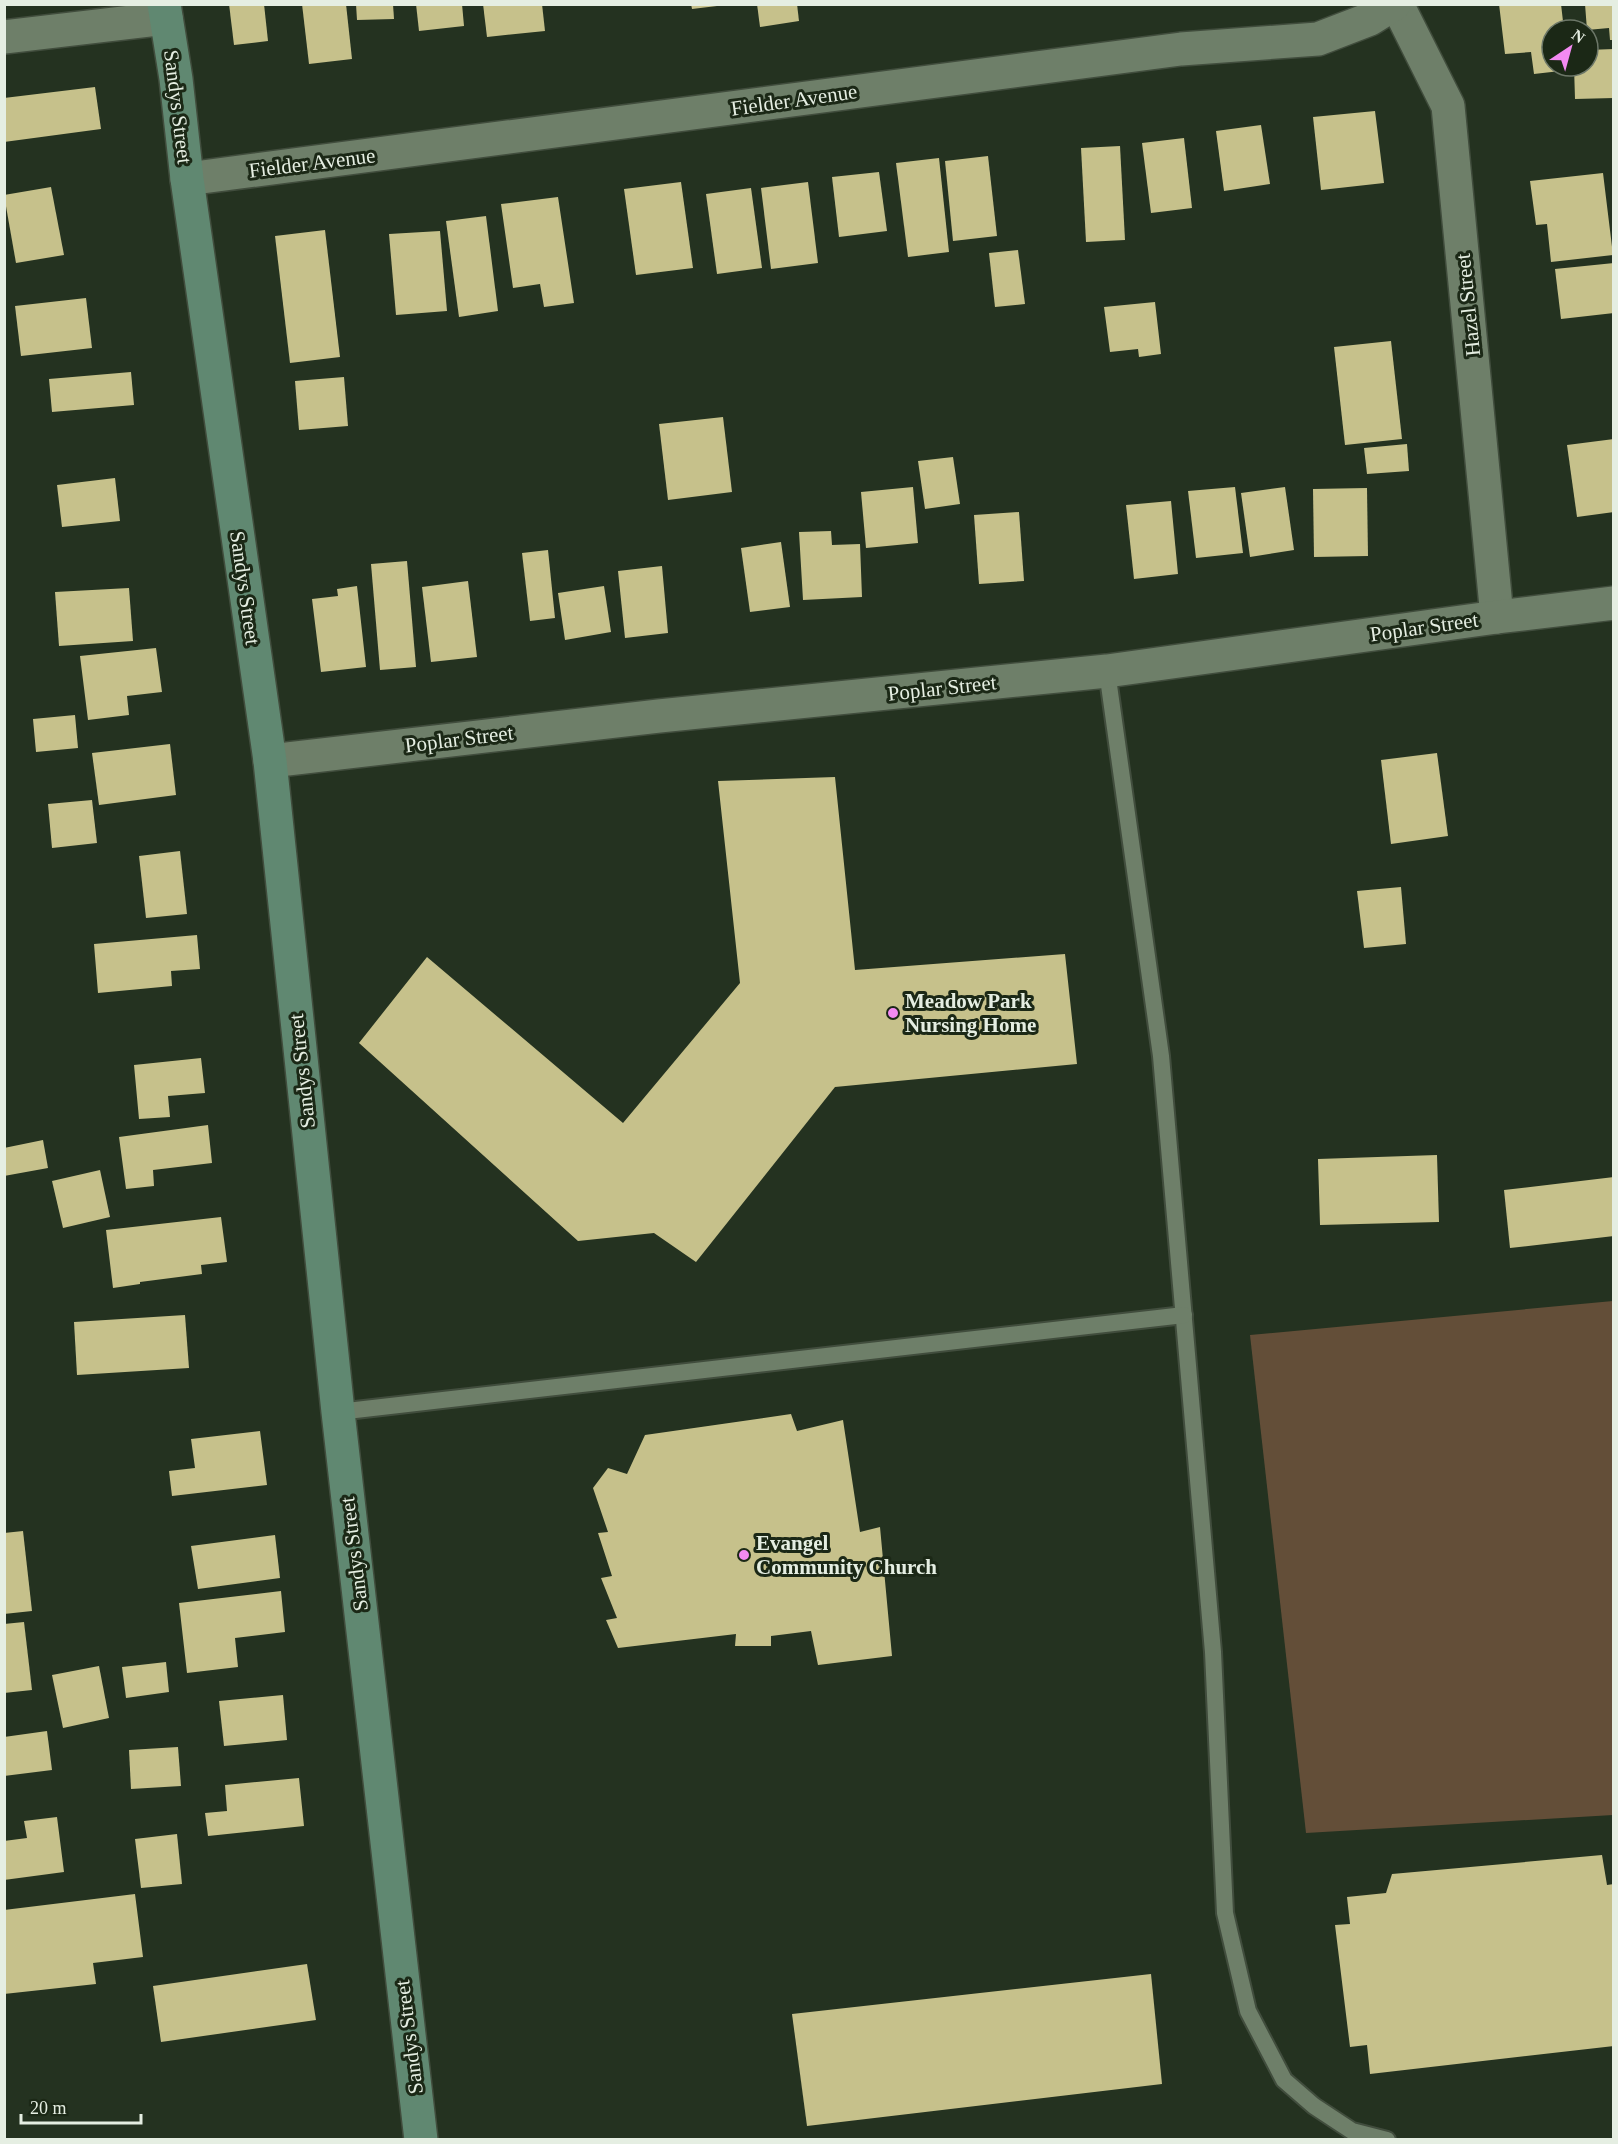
<svg xmlns="http://www.w3.org/2000/svg" width="1618" height="2144" viewBox="0 0 1618 2144" font-family="Georgia,serif">
	<rect width="100%" height="100%" fill="#243220"/>
	<path fill="#634e38" d="M 1613,1301 L 1613,1815 L 1306,1833 L 1250,1335 Z"/>
	<g fill="#c6c18b">
		<path d="M 229,4 L 264,4 L 268,41 L 234,45 Z"/>
		<path d="M 302,4 L 346,4 L 352,59 L 309,64 Z"/>
		<path d="M 356,4 L 393,4 L 394,19 L 357,20 Z"/>
		<path d="M 416,4 L 462,4 L 464,26 L 419,31 Z"/>
		<path d="M 483,4 L 542,4 L 545,31 L 487,37 Z"/>
		<path d="M 691,4 L 717,4 L 717,6 L 692,9 Z"/>
		<path d="M 757,4 L 797,4 L 799,21 L 760,27 Z"/>
		<path d="M 1499,4 L 1561,4 L 1564,30 L 1552,30 L 1552,66 L 1568,66 L 1569,70 L 1534,74 L 1531,52 L 1505,54 Z"/>
		<path d="M 1585,4 L 1614,4 L 1614,40 L 1610,40 L 1609,28 L 1587,30 Z"/>
		<path d="M 1614,49 L 1614,98 L 1575,99 L 1574,66 L 1588,66 L 1588,50 Z"/>
		<path d="M 95,87 L 101,129 L 4,142 L 4,98 Z"/>
		<path d="M 1375,111 L 1384,183 L 1321,190 L 1313,117 Z"/>
		<path d="M 1261,125 L 1270,184 L 1224,191 L 1216,131 Z"/>
		<path d="M 1184,138 L 1192,208 L 1151,213 L 1142,143 Z"/>
		<path d="M 1120,146 L 1125,240 L 1086,242 L 1081,148 Z"/>
		<path d="M 988,156 L 997,236 L 953,241 L 945,161 Z"/>
		<path d="M 939,158 L 949,252 L 908,257 L 896,163 Z"/>
		<path d="M 879,172 L 887,231 L 839,237 L 832,177 Z"/>
		<path d="M 1603,173 L 1613,255 L 1551,262 L 1547,224 L 1536,225 L 1530,181 Z"/>
		<path d="M 681,182 L 693,268 L 636,275 L 624,189 Z"/>
		<path d="M 808,182 L 818,263 L 771,269 L 761,188 Z"/>
		<path d="M 51,187 L 64,255 L 16,263 L 4,195 Z"/>
		<path d="M 751,188 L 762,268 L 717,274 L 706,194 Z"/>
		<path d="M 558,197 L 574,303 L 544,307 L 540,284 L 513,288 L 501,204 Z"/>
		<path d="M 486,216 L 498,311 L 459,317 L 446,221 Z"/>
		<path d="M 325,230 L 340,357 L 290,363 L 275,236 Z"/>
		<path d="M 440,231 L 447,311 L 396,315 L 389,234 Z"/>
		<path d="M 1018,250 L 1025,304 L 995,307 L 989,253 Z"/>
		<path d="M 1614,263 L 1614,313 L 1561,319 L 1555,269 Z"/>
		<path d="M 86,298 L 92,348 L 21,356 L 15,306 Z"/>
		<path d="M 1155,302 L 1161,354 L 1139,357 L 1138,349 L 1110,352 L 1104,307 Z"/>
		<path d="M 1391,341 L 1402,439 L 1345,445 L 1334,347 Z"/>
		<path d="M 131,372 L 134,405 L 52,412 L 49,379 Z"/>
		<path d="M 344,377 L 348,426 L 299,430 L 295,381 Z"/>
		<path d="M 723,417 L 732,492 L 668,500 L 659,424 Z"/>
		<path d="M 1614,439 L 1614,512 L 1577,517 L 1567,445 Z"/>
		<path d="M 1407,444 L 1409,471 L 1367,474 L 1364,448 Z"/>
		<path d="M 953,457 L 960,504 L 925,509 L 918,461 Z"/>
		<path d="M 115,478 L 120,521 L 62,527 L 57,485 Z"/>
		<path d="M 913,487 L 918,543 L 866,548 L 861,492 Z"/>
		<path d="M 1235,487 L 1243,553 L 1196,558 L 1188,491 Z"/>
		<path d="M 1285,487 L 1294,550 L 1250,557 L 1241,493 Z"/>
		<path d="M 1367,488 L 1368,556 L 1314,557 L 1313,489 Z"/>
		<path d="M 1171,501 L 1178,574 L 1134,579 L 1126,505 Z"/>
		<path d="M 1019,512 L 1024,581 L 979,584 L 974,515 Z"/>
		<path d="M 831,531 L 832,545 L 860,544 L 862,597 L 803,600 L 799,532 Z"/>
		<path d="M 781,542 L 790,607 L 750,612 L 741,548 Z"/>
		<path d="M 548,550 L 555,618 L 530,621 L 522,553 Z"/>
		<path d="M 407,561 L 416,667 L 380,670 L 371,564 Z"/>
		<path d="M 662,566 L 668,633 L 625,638 L 618,571 Z"/>
		<path d="M 468,581 L 477,657 L 431,662 L 422,587 Z"/>
		<path d="M 357,586 L 366,667 L 321,672 L 312,599 L 338,596 L 337,589 Z"/>
		<path d="M 604,586 L 611,632 L 565,640 L 558,593 Z"/>
		<path d="M 129,588 L 133,641 L 59,646 L 55,592 Z"/>
		<path d="M 156,648 L 162,692 L 127,696 L 129,715 L 88,720 L 80,656 Z"/>
		<path d="M 75,715 L 78,748 L 36,752 L 33,719 Z"/>
		<path d="M 170,744 L 176,795 L 99,805 L 92,753 Z"/>
		<path d="M 1437,753 L 1448,836 L 1391,844 L 1381,760 Z"/>
		<path d="M 835,777 L 855,970 L 1065,954 L 1077,1064 L 835,1087 L 696,1262 L 654,1233 L 578,1241 L 359,1043 L 427,957 L 623,1123 L 740,983 L 718,781 Z"/>
		<path d="M 92,800 L 97,843 L 52,848 L 48,804 Z"/>
		<path d="M 180,851 L 187,914 L 146,918 L 139,856 Z"/>
		<path d="M 1401,887 L 1406,944 L 1364,948 L 1357,891 Z"/>
		<path d="M 197,935 L 200,969 L 171,971 L 172,986 L 98,993 L 94,944 Z"/>
		<path d="M 201,1058 L 205,1093 L 168,1096 L 170,1117 L 139,1119 L 134,1065 Z"/>
		<path d="M 208,1125 L 212,1163 L 153,1170 L 154,1186 L 126,1189 L 119,1137 Z"/>
		<path d="M 43,1140 L 48,1168 L 4,1176 L 4,1148 Z"/>
		<path d="M 1437,1155 L 1439,1222 L 1320,1225 L 1318,1159 Z"/>
		<path d="M 100,1170 L 110,1217 L 63,1228 L 52,1181 Z"/>
		<path d="M 1614,1177 L 1614,1236 L 1510,1248 L 1504,1190 Z"/>
		<path d="M 221,1217 L 227,1262 L 201,1265 L 202,1274 L 140,1282 L 140,1284 L 113,1288 L 106,1230 Z"/>
		<path d="M 185,1315 L 189,1368 L 77,1375 L 74,1322 Z"/>
		<path d="M 791,1414 L 797,1431 L 843,1420 L 860,1532 L 880,1527 L 892,1656 L 818,1665 L 811,1631 L 771,1636 L 771,1646 L 735,1646 L 736,1634 L 618,1648 L 606,1620 L 617,1618 L 601,1578 L 612,1576 L 598,1533 L 608,1532 L 593,1488 L 608,1468 L 627,1474 L 645,1435 Z"/>
		<path d="M 260,1431 L 267,1485 L 172,1496 L 169,1471 L 195,1468 L 191,1439 Z"/>
		<path d="M 23,1531 L 32,1611 L 4,1614 L 4,1533 Z"/>
		<path d="M 275,1535 L 280,1578 L 198,1589 L 191,1546 Z"/>
		<path d="M 281,1591 L 285,1632 L 235,1638 L 238,1667 L 187,1673 L 179,1603 Z"/>
		<path d="M 24,1622 L 32,1690 L 4,1693 L 4,1624 Z"/>
		<path d="M 166,1662 L 169,1692 L 126,1698 L 122,1667 Z"/>
		<path d="M 99,1666 L 109,1718 L 63,1728 L 52,1675 Z"/>
		<path d="M 283,1695 L 287,1740 L 224,1746 L 219,1701 Z"/>
		<path d="M 47,1731 L 52,1770 L 4,1776 L 4,1737 Z"/>
		<path d="M 178,1747 L 181,1786 L 131,1789 L 129,1750 Z"/>
		<path d="M 299,1778 L 304,1826 L 208,1836 L 205,1813 L 227,1811 L 225,1785 Z"/>
		<path d="M 57,1817 L 64,1872 L 4,1880 L 4,1841 L 27,1838 L 24,1821 Z"/>
		<path d="M 177,1834 L 182,1884 L 141,1888 L 135,1839 Z"/>
		<path d="M 1602,1855 L 1607,1885 L 1614,1884 L 1614,2046 L 1370,2074 L 1367,2045 L 1350,2047 L 1335,1925 L 1350,1924 L 1347,1897 L 1386,1893 L 1392,1874 Z"/>
		<path d="M 135,1894 L 143,1957 L 93,1963 L 96,1984 L 4,1994 L 4,1910 Z"/>
		<path d="M 307,1964 L 316,2020 L 161,2042 L 153,1986 Z"/>
		<path d="M 1151,1974 L 1162,2084 L 807,2126 L 792,2014 Z"/>
	</g>
	<g fill="none" stroke-linecap="round" stroke-linejoin="round">
		<defs>
			<g id="lane">
				<path d="M 1107,671 L 1161,1056 L 1213,1652 L 1225,1913 L 1248,2011 L 1284,2080 L 1314,2106 L 1352,2131 L 1387,2140"/>
				<path d="M 338,1412 L 1184,1315"/>
			</g>
			<g id="street">
				<path d="M 1397,4 L 1448,106 L 1497,617"/>
				<path d="M 4,37 L 166,18"/>
				<path d="M 187,179 L 1181,49 L 1318,39 L 1370,19 L 1394,4"/>
				<path d="M 270,761 L 659,716 L 1107,671 L 1497,617 L 1614,603"/>
			</g>
			<path id="secondary" d="M 164,4 L 176,79 L 187,179 L 270,761 L 338,1412 L 421,2140"/>
		</defs>
		<use href="#lane" stroke="#414d3d" stroke-width="20"/>
		<use href="#street" stroke="#414d3d" stroke-width="36"/>
		<use href="#secondary" stroke="#414d3d" stroke-width="36"/>
		<use href="#lane" stroke="#6e7f69" stroke-width="16"/>
		<use href="#street" stroke="#6e7f69" stroke-width="33"/>
		<use href="#secondary" stroke="#608871" stroke-width="33"/>
	</g>
	<g fill="#f38af2" stroke="#1b2816" stroke-width="2">
		<circle cx="893" cy="1013" r="6"/>
		<circle cx="744" cy="1555" r="6"/>
	</g>
	<g text-anchor="middle" stroke-width="6" stroke-linejoin="round" paint-order="stroke">
		<g font-size="21" fill="#e5eee2" stroke="#1b2816">
			<text transform="translate(794 100) rotate(-8)" y="7">Fielder Avenue</text>
			<text transform="translate(178 107) rotate(83)" y="7">Sandys Street</text>
			<text transform="translate(312 163) rotate(-7)" y="7">Fielder Avenue</text>
			<text transform="translate(1468 305) rotate(-96)" y="7">Hazel Street</text>
			<text transform="translate(245 588) rotate(82)" y="7">Sandys Street</text>
			<text transform="translate(1424 627) rotate(-8)" y="7">Poplar Street</text>
			<text transform="translate(942 688) rotate(-6)" y="7">Poplar Street</text>
			<text transform="translate(459 739) rotate(-7)" y="7">Poplar Street</text>
			<text transform="translate(302 1071) rotate(-96)" y="7">Sandys Street</text>
			<text transform="translate(354 1554) rotate(-97)" y="7">Sandys Street</text>
			<text transform="translate(409 2037) rotate(-97)" y="7">Sandys Street</text>
		</g>
		<g font-size="21" font-weight="bold" fill="#e5eee2" stroke="#1b2816" text-anchor="start">
			<text x="905" y="1008">Meadow Park<tspan x="905" dy="24">Nursing Home</tspan></text>
			<text x="756" y="1550">Evangel<tspan x="756" dy="24">Community Church</tspan></text>
		</g>
	</g>
	<rect width="1618" height="2144" fill="none" stroke="#e5eee2" stroke-width="12"/>
	<g transform="translate(1570 48) rotate(36)"><circle r="28" fill="#1b2816" stroke="#6c7768" stroke-width="1.5"/>
	<path d="M0-4.5L10 22L0 15L-10 22Z" fill="#f38af2"/>
	<text y="-9" font-size="16" font-weight="bold" text-anchor="middle" fill="#e5eee2">N</text>
	</g>
	<path d="M21 2114v9h120v-9" fill="none" stroke="#e5eee2" stroke-width="3"/>
	<text x="30" y="2114" font-size="18" fill="#e5eee2" stroke="#1b2816" stroke-width="4.5" paint-order="stroke">20 m</text>
</svg>
